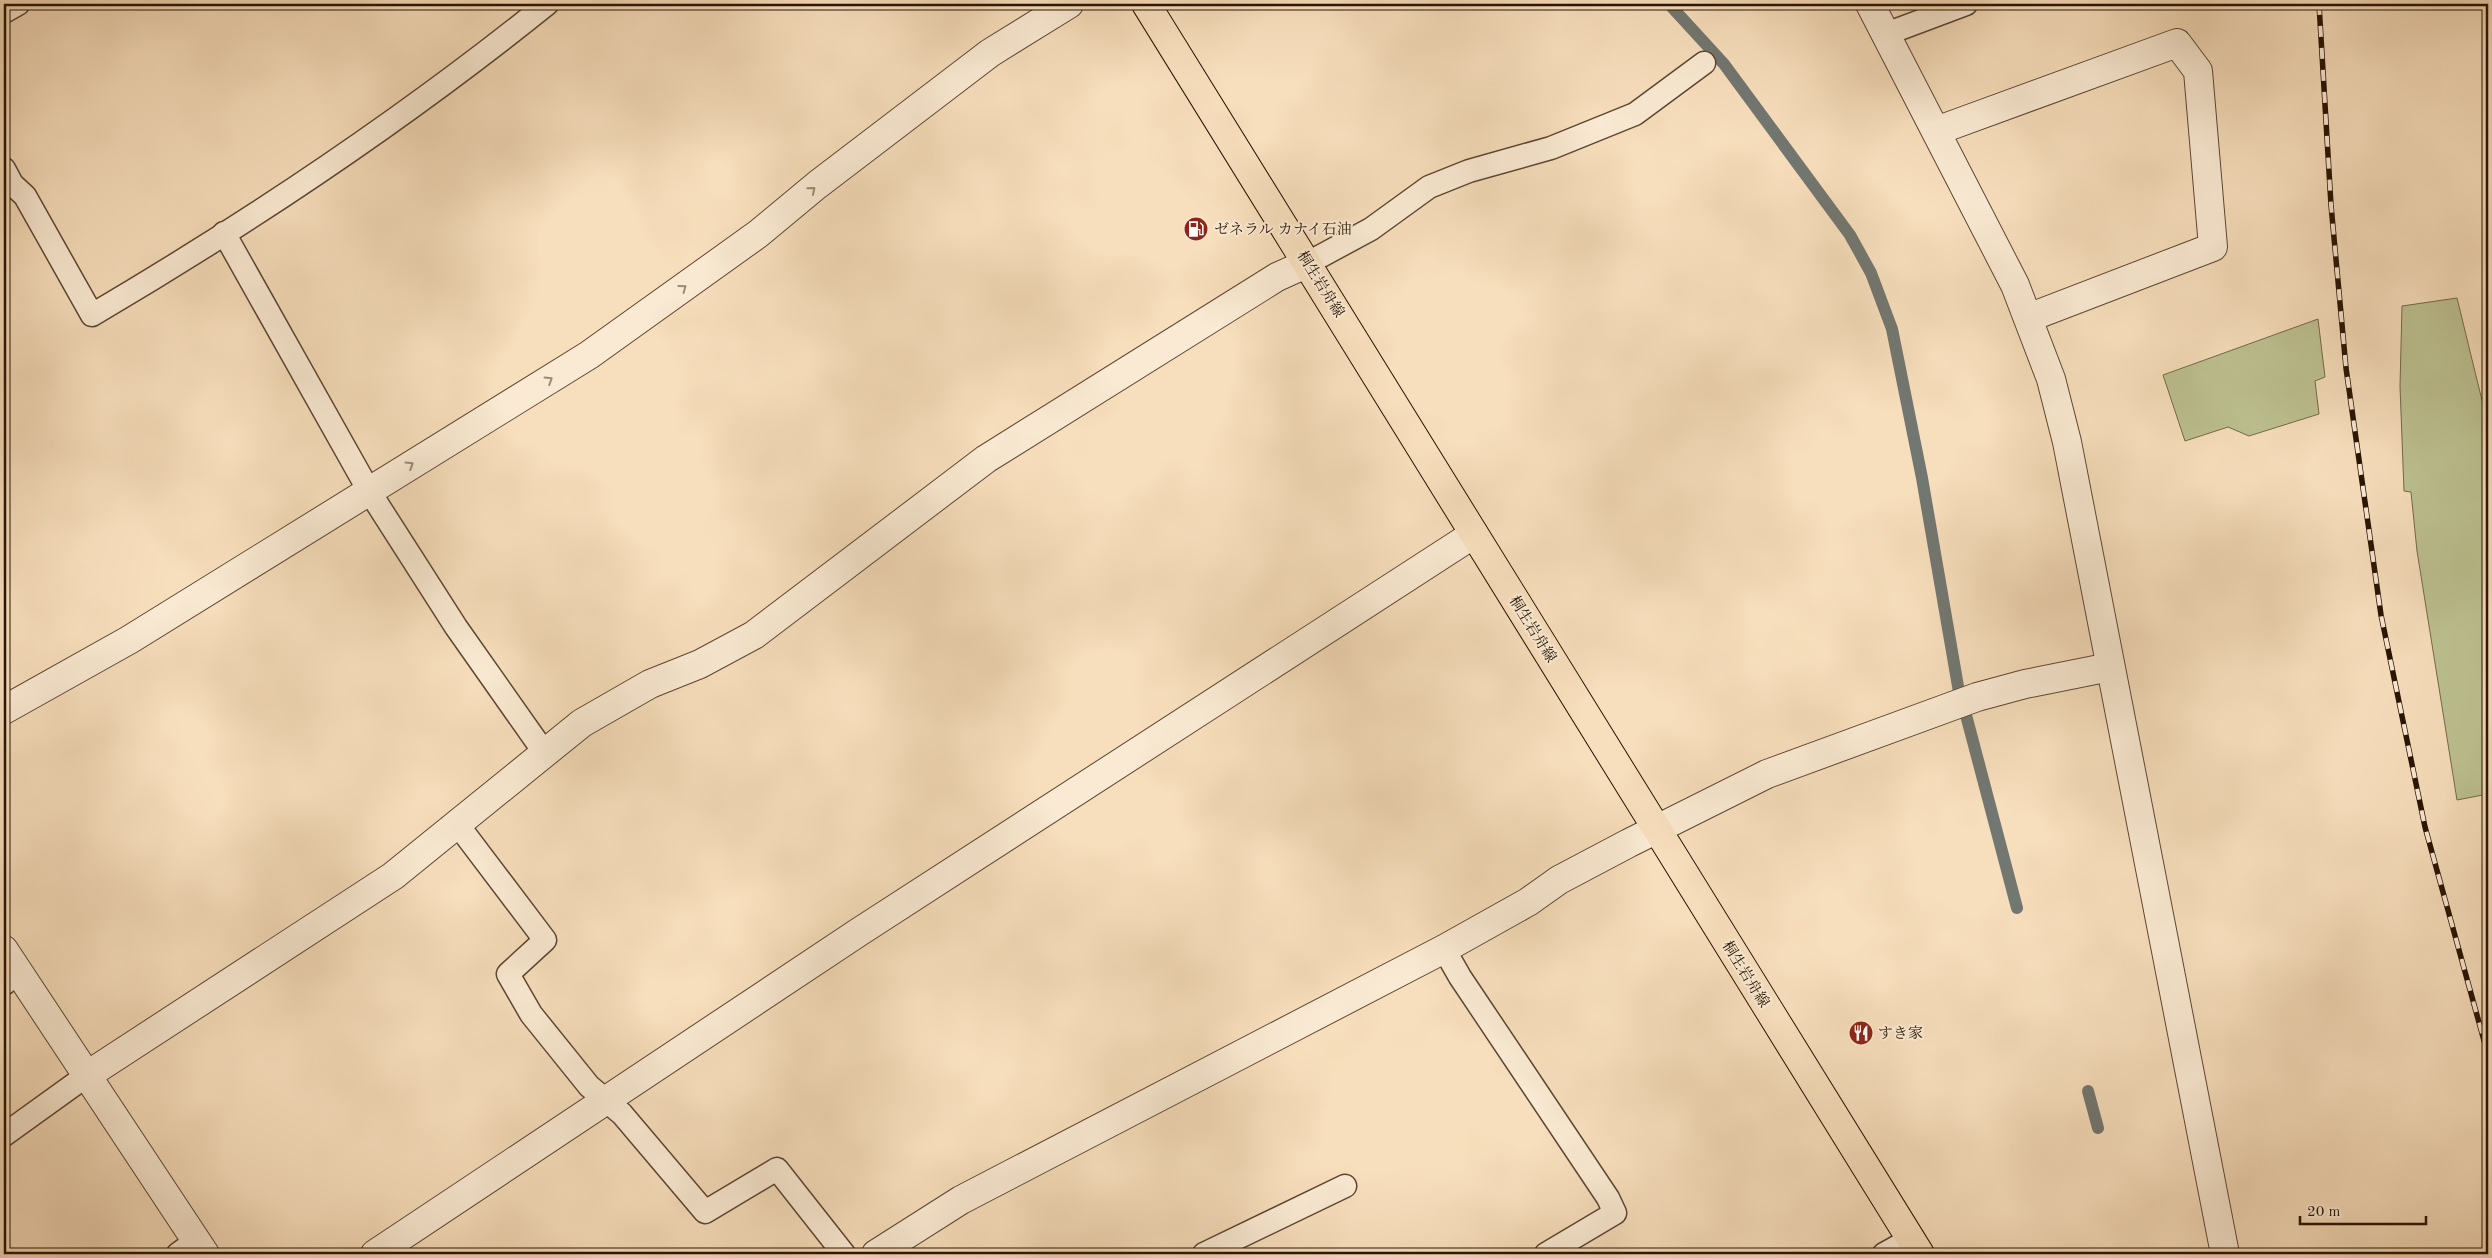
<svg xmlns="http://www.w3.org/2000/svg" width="2492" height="1258" viewBox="0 0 2492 1258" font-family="'Old Standard TT','Noto Serif JP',serif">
	<rect width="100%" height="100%" fill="#f7debc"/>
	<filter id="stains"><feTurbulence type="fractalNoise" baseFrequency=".004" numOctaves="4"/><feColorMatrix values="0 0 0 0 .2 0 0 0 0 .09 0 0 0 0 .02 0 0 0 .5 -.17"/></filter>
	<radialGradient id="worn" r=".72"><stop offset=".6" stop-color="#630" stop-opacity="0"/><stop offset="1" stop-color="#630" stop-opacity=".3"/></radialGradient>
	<g fill="#bdc191" stroke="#736a4a">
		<path d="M 2457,298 L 2488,425 L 2488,794 L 2457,800 L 2417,551 L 2411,492 L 2404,491 L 2400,386 L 2402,306 Z"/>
		<path d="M 2318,319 L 2325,377 L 2315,381 L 2319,414 L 2249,436 L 2228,427 L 2185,441 L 2163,375 Z"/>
	</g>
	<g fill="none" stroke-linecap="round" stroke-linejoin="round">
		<g stroke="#727771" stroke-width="12">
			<path d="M 1669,4 L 1724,64 L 1850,235 L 1871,273 L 1892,329 L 1922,478 L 1959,692"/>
			<path d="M 1966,715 L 2017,908"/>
			<path d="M 2088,1091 L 2098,1128"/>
		</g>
		<defs>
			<g id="service">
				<path d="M 4,12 L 18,4"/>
				<path d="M 1886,34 L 1966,4"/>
				<path d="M 4,169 L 12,184 L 25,196 L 92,315 C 250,222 404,119 547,4"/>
				<path d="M 224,233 L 369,491 L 456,627 L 544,752"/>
				<path d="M 1308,263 L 1371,229 L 1429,187 L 1469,171 L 1551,148 L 1635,114 L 1704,63"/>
				<path d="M 458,825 L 545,940 L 508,974 L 531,1014 L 589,1086 L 622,1114 L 705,1212 L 777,1169 L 844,1254"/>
				<path d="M 1444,949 L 1460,977 L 1608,1198 L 1615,1213 L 1546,1254"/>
				<path d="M 4,984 L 18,972"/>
				<path d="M 4,1135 L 86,1076"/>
				<path d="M 178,1254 L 196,1241"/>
				<path d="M 1204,1254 L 1345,1186"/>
				<path d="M 1884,1254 L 1911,1239"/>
			</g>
			<g id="minor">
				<path d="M 1870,4 L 2015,285 L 2051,379 L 2067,442 L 2225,1254"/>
				<path d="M 1936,131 L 2177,43 L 2198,71 L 2213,247 L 2028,318"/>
				<path d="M 4,710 L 129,640 L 589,355 L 758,234 L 817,185 L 990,53 L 1069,4"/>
				<path d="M 86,1076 L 393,876 L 582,723 L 650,684 L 700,664 L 754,635 L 986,459 L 1277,277 L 1308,263"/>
				<path d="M 375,1254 L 859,932 L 1474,534"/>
				<path d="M 876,1254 L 961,1200 L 1444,949 L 1528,902 L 1559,880 L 1629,843 L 1767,774 L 1977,697 L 2025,684 L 2110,667"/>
			</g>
			<path id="tertiary" d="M 4,950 L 205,1254"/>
			<path id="primary" d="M 1146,4 L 1920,1254"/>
		</defs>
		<use href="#service" stroke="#5c4631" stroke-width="25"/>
		<use href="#minor" stroke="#5c4631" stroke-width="30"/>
		<use href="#tertiary" stroke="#5c4631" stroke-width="30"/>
		<use href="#primary" stroke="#291403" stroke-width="30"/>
		<use href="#service" stroke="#faead3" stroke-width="22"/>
		<use href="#minor" stroke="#faead3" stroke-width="28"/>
		<use href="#tertiary" stroke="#faead3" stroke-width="28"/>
		<use href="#primary" stroke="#f7debc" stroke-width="28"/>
		<defs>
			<path id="rail" d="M 2319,4 L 2331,205 L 2346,368 L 2381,615 L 2425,827 L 2488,1055"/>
		</defs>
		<use href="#rail" stroke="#291403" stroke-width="5.5"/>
		<use href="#rail" stroke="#faead3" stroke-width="4" stroke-dasharray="11" stroke-linecap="butt"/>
	</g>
	<defs><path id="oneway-chevron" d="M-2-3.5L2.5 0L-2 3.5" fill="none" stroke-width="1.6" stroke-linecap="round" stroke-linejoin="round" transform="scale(1.25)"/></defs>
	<g stroke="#9c8a75">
		<use href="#oneway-chevron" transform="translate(812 190) rotate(-40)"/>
		<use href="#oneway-chevron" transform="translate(683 288) rotate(-36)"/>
		<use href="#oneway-chevron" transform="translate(549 380) rotate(-32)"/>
		<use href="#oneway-chevron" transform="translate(410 465) rotate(-32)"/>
	</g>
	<defs>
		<symbol id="fuel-disc" viewBox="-11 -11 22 22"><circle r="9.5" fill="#8f2418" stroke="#faead3"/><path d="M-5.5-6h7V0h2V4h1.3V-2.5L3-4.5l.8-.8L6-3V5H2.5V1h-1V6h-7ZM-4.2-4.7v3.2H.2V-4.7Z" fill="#fff"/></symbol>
		<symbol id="restaurant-disc" viewBox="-11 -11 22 22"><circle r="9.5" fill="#8f2418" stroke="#faead3"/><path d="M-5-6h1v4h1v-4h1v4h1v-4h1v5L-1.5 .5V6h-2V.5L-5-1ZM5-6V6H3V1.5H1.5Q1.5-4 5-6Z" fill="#fff"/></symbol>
	</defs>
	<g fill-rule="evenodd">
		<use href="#fuel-disc" x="1182" y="215" width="28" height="28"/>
		<use href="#restaurant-disc" x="1847" y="1019" width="28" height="28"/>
	</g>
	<g text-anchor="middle" stroke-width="4" stroke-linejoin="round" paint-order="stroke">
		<g font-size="15" fill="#291403" stroke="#faead3" text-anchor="start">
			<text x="1214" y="234">ゼネラル カナイ石油</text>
			<text x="1878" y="1038">すき家</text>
		</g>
		<g font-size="15" fill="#291403" stroke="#faead3">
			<text transform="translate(1321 284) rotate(58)" y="5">桐生岩舟線</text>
			<text transform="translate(1533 629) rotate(58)" y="5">桐生岩舟線</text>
			<text transform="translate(1746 974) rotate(58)" y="5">桐生岩舟線</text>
		</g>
	</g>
	<rect width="2492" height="1258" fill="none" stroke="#f7debc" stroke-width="20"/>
	<rect x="5" y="5" width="2482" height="1248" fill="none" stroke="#291403" stroke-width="2.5"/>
	<rect x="10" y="10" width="2472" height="1238" fill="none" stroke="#291403"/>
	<path d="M2300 1216v8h126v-8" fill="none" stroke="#291403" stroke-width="2.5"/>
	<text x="2307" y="1216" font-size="15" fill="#291403" stroke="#faead3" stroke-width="4" paint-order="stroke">20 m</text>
	<rect width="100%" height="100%" filter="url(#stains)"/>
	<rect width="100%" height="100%" fill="url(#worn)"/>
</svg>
